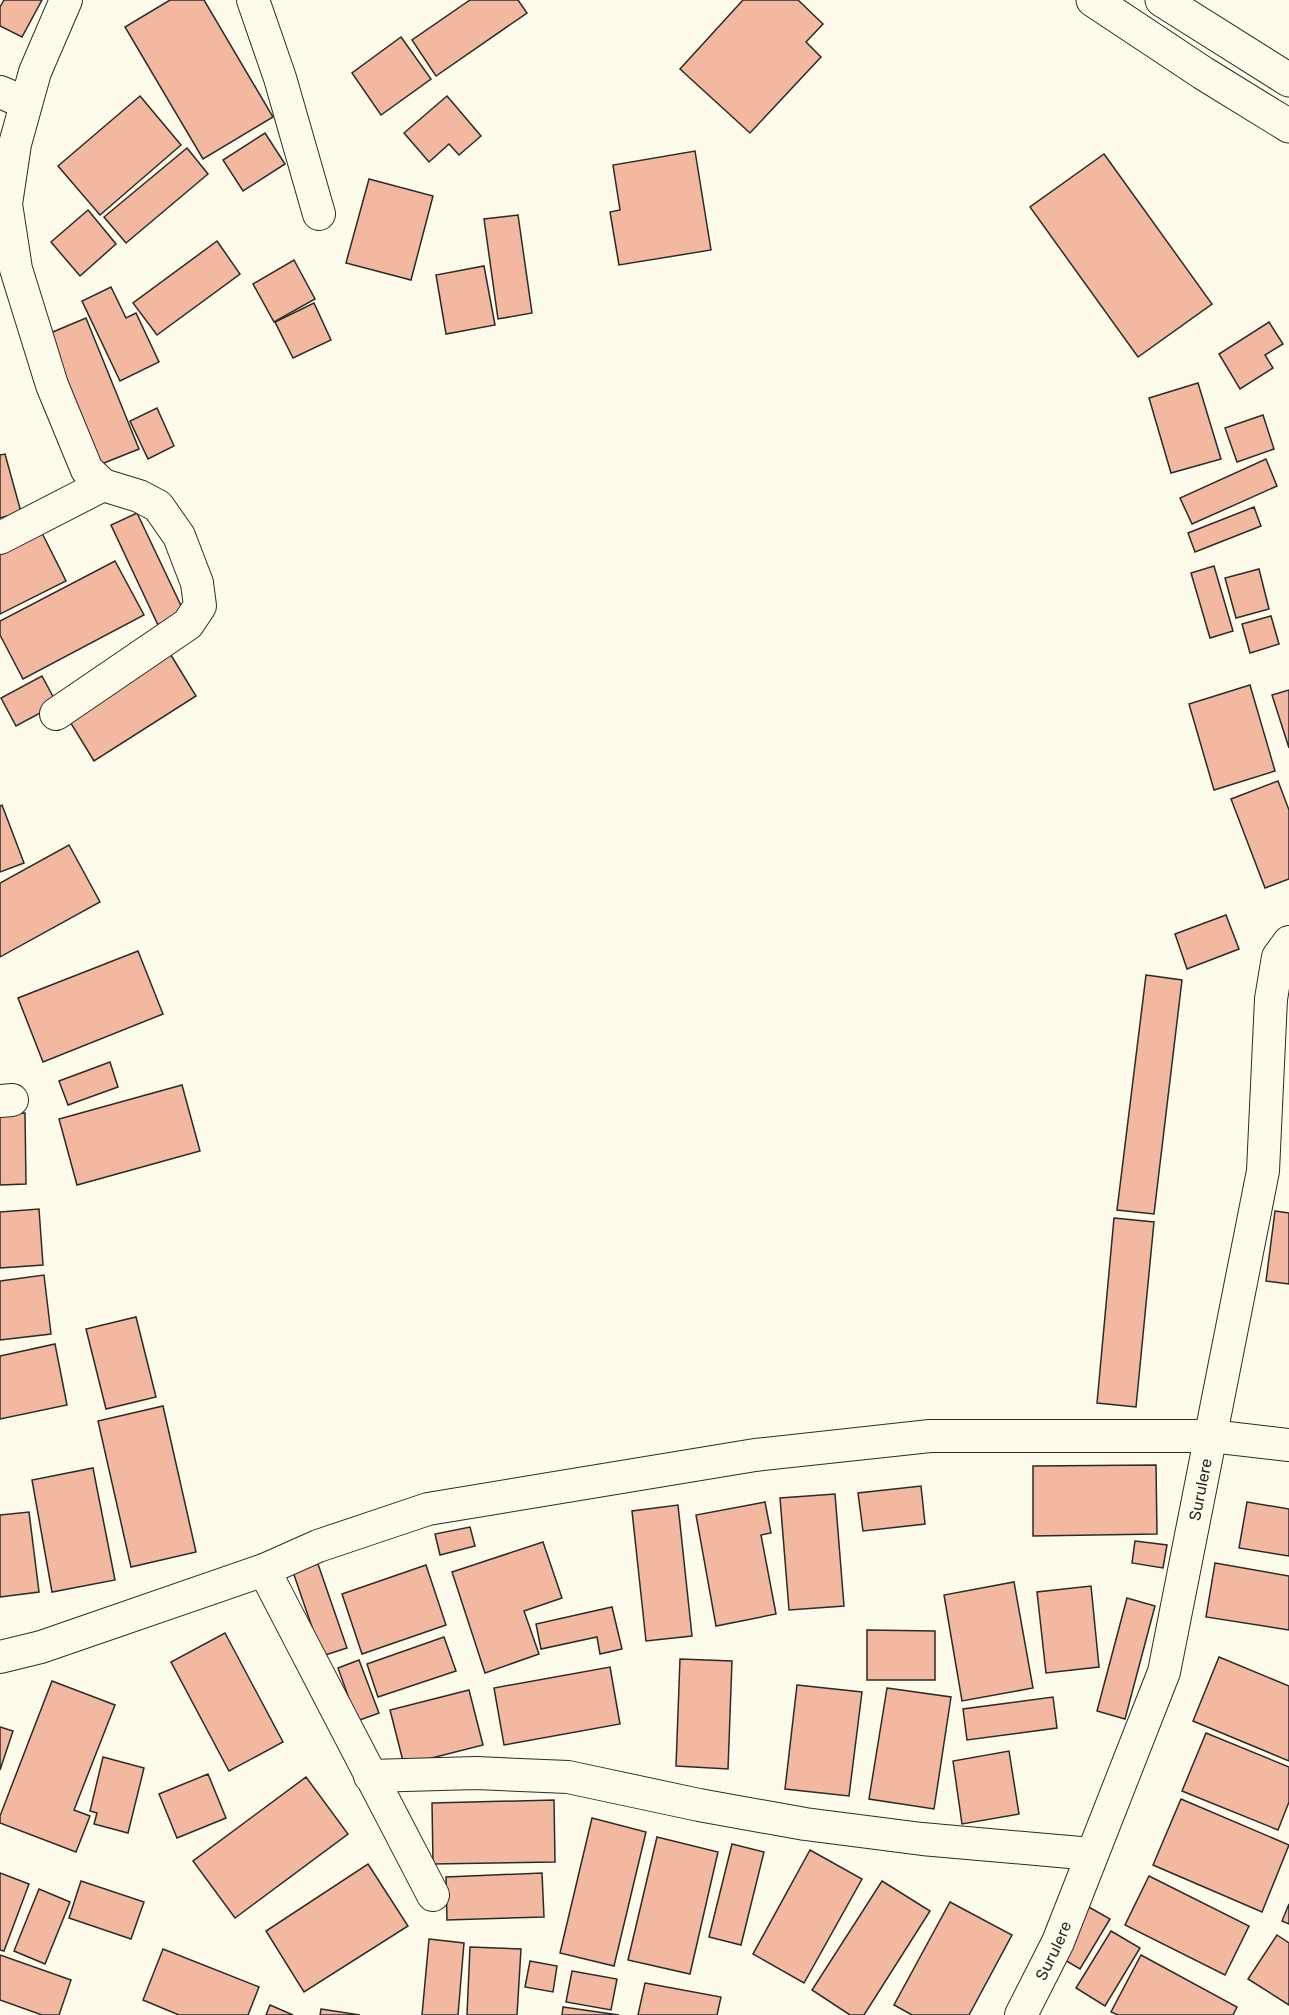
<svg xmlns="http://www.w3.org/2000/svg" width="1289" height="2015" viewBox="0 0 1289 2015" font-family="Rubik,sans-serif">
	<rect width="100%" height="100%" fill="#fdfbea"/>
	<g fill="#f2b8a0" stroke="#2b2b2b" stroke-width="1.5">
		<path d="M 4,0 L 42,0 L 22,37 L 0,26 L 0,7 Z"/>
		<path d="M 170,0 L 204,0 L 273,117 L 203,159 L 125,27 Z"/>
		<path d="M 470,0 L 518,0 L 527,13 L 436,76 L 412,40 Z"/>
		<path d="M 743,0 L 798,0 L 823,24 L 806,42 L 821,57 L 750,133 L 680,69 Z"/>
		<path d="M 401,37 L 431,79 L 381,115 L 352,73 Z"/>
		<path d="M 140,96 L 181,145 L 100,215 L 58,166 Z"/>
		<path d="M 447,96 L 481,136 L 459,155 L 449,144 L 429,162 L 404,133 Z"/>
		<path d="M 265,133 L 285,164 L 243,191 L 223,160 Z"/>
		<path d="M 187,148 L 208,174 L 126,243 L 104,217 Z"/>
		<path d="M 695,151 L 711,250 L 619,265 L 610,212 L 620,210 L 613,165 Z"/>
		<path d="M 1104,154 L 1212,304 L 1138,357 L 1030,207 Z"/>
		<path d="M 369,179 L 433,196 L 411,280 L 346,263 Z"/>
		<path d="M 88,210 L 116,244 L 80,276 L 51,242 Z"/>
		<path d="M 518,215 L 532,313 L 498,319 L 484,219 Z"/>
		<path d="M 217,241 L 240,274 L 157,335 L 133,303 Z"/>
		<path d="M 294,260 L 315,299 L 274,322 L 253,284 Z"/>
		<path d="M 484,266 L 495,325 L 446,334 L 436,275 Z"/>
		<path d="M 111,287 L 126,318 L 136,313 L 159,362 L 120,381 L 82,301 Z"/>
		<path d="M 314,303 L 331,340 L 293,358 L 275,322 Z"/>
		<path d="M 86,318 L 139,449 L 94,467 L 41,337 Z"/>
		<path d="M 1269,322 L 1283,344 L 1265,355 L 1273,368 L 1240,389 L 1219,354 Z"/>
		<path d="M 1198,383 L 1221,459 L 1171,473 L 1149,398 Z"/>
		<path d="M 157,408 L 174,446 L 148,459 L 130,421 Z"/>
		<path d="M 1263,415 L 1274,449 L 1237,462 L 1225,428 Z"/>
		<path d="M 5,454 L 21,512 L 0,518 L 0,455 Z"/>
		<path d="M 1266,459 L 1277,486 L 1192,524 L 1180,498 Z"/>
		<path d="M 1254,507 L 1261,526 L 1195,552 L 1188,533 Z"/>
		<path d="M 137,513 L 184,612 L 158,625 L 111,525 Z"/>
		<path d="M 38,525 L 66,581 L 0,614 L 0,544 Z"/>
		<path d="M 115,561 L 144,615 L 23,679 L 0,635 L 0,621 Z"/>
		<path d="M 1214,566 L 1233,631 L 1210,638 L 1191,573 Z"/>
		<path d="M 1259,569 L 1269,609 L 1236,618 L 1225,578 Z"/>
		<path d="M 1271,616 L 1279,644 L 1250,653 L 1242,624 Z"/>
		<path d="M 166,647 L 196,696 L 94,761 L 64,712 Z"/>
		<path d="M 42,676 L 57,704 L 16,726 L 1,698 Z"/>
		<path d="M 1250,685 L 1275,771 L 1214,790 L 1189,704 Z"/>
		<path d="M 1289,690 L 1289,748 L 1272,695 Z"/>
		<path d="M 1278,781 L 1289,810 L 1289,879 L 1265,888 L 1231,799 Z"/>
		<path d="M 2,805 L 24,863 L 0,872 L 0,806 Z"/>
		<path d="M 69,845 L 100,902 L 0,957 L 0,883 Z"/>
		<path d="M 1226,915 L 1239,949 L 1187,969 L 1175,934 Z"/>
		<path d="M 138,951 L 163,1014 L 43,1062 L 18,998 Z"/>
		<path d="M 1146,975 L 1182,980 L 1154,1214 L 1117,1210 Z"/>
		<path d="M 110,1062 L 118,1087 L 68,1105 L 59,1081 Z"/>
		<path d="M 182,1085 L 200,1151 L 77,1185 L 59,1119 Z"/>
		<path d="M 25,1113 L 26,1184 L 0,1185 L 0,1114 Z"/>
		<path d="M 39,1209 L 43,1265 L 0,1268 L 0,1212 Z"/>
		<path d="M 1275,1211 L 1289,1213 L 1289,1284 L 1266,1281 Z"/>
		<path d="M 1114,1218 L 1154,1222 L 1136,1407 L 1097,1403 Z"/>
		<path d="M 44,1275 L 51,1334 L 0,1340 L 0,1281 Z"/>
		<path d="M 136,1317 L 156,1397 L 106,1409 L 86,1329 Z"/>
		<path d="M 55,1344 L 67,1405 L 0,1419 L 0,1356 Z"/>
		<path d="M 163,1406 L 196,1552 L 131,1567 L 98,1421 Z"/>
		<path d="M 1156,1465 L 1157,1534 L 1033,1536 L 1033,1466 Z"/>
		<path d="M 93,1468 L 115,1580 L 52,1592 L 32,1480 Z"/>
		<path d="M 921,1486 L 925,1524 L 863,1531 L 858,1493 Z"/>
		<path d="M 835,1494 L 844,1606 L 789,1610 L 780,1498 Z"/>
		<path d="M 765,1502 L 771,1533 L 761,1535 L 776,1614 L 716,1626 L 696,1515 Z"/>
		<path d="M 1247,1502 L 1289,1509 L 1289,1556 L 1239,1548 Z"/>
		<path d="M 678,1505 L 692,1636 L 646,1641 L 632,1511 Z"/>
		<path d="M 29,1512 L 39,1592 L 0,1597 L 0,1515 Z"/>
		<path d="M 470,1527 L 475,1546 L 440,1555 L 435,1534 Z"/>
		<path d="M 1135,1541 L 1167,1545 L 1163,1568 L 1132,1563 Z"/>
		<path d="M 543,1542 L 562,1598 L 524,1611 L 539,1654 L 485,1673 L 452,1572 Z"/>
		<path d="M 1215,1563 L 1289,1576 L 1289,1630 L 1206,1617 Z"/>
		<path d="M 318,1564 L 347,1648 L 322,1656 L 293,1572 Z"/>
		<path d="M 426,1565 L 446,1625 L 362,1654 L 342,1594 Z"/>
		<path d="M 1014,1582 L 1033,1688 L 962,1701 L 944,1595 Z"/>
		<path d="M 1091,1586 L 1099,1667 L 1046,1673 L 1037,1592 Z"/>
		<path d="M 1127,1598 L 1155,1606 L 1125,1719 L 1097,1711 Z"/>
		<path d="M 612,1607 L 622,1649 L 600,1654 L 597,1637 L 541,1649 L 536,1624 Z"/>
		<path d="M 867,1630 L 935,1631 L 935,1680 L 867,1680 Z"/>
		<path d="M 225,1633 L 283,1742 L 229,1771 L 171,1662 Z"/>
		<path d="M 444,1637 L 456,1671 L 378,1697 L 367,1664 Z"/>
		<path d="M 1219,1657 L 1289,1686 L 1289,1761 L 1193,1721 Z"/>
		<path d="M 680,1659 L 732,1661 L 728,1769 L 676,1766 Z"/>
		<path d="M 359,1660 L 379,1713 L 357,1721 L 338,1668 Z"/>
		<path d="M 610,1667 L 620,1724 L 504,1745 L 494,1688 Z"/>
		<path d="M 52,1681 L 115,1705 L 74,1810 L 90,1816 L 76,1852 L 0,1823 L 0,1816 Z"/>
		<path d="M 797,1685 L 862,1692 L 849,1796 L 785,1789 Z"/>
		<path d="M 887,1688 L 951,1697 L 934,1809 L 869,1799 Z"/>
		<path d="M 469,1690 L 483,1745 L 404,1765 L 390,1710 Z"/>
		<path d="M 1053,1697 L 1057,1728 L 967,1740 L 963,1709 Z"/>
		<path d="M 0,1727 L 13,1731 L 0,1770 Z"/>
		<path d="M 1206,1733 L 1289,1767 L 1289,1802 L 1278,1830 L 1182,1791 Z"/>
		<path d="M 1009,1751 L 1019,1814 L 962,1824 L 953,1761 Z"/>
		<path d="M 103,1757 L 144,1768 L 128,1833 L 94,1824 L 97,1813 L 90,1811 Z"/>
		<path d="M 208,1774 L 226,1818 L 177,1838 L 159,1794 Z"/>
		<path d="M 306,1777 L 348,1834 L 235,1918 L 193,1861 Z"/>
		<path d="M 1181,1799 L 1289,1845 L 1262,1912 L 1153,1865 Z"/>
		<path d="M 554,1800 L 555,1862 L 433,1864 L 432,1803 Z"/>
		<path d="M 592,1818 L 646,1832 L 614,1966 L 560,1953 Z"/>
		<path d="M 657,1837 L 718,1852 L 690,1974 L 628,1960 Z"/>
		<path d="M 732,1844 L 764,1852 L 741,1945 L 709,1937 Z"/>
		<path d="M 810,1850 L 862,1879 L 804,1983 L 753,1954 Z"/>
		<path d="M 368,1864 L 408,1926 L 304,1992 L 266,1931 Z"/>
		<path d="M 0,1873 L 29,1884 L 4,1951 L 0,1950 Z"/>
		<path d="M 542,1873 L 544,1917 L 447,1920 L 446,1877 Z"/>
		<path d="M 1149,1876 L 1249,1926 L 1225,1975 L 1125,1925 Z"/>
		<path d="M 81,1881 L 144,1902 L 131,1939 L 69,1918 Z"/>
		<path d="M 882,1881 L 930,1911 L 864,2015 L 850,2015 L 812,1990 Z"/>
		<path d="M 39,1889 L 70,1902 L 45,1964 L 14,1951 Z"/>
		<path d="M 950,1902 L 1012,1935 L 969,2015 L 912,2015 L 894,2005 Z"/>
		<path d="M 1289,1904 L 1289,1924 L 1282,1921 Z"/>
		<path d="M 1087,1906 L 1110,1919 L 1080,1969 L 1058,1956 Z"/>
		<path d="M 1111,1931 L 1140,1948 L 1105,2006 L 1076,1988 Z"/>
		<path d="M 1277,1935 L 1289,1943 L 1289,2005 L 1248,1979 Z"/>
		<path d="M 429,1939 L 464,1943 L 458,2015 L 422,2015 Z"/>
		<path d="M 470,1947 L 521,1949 L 517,2015 L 467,2015 Z"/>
		<path d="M 163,1949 L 259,1987 L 248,2015 L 179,2015 L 143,2000 Z"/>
		<path d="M 0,1955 L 71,1980 L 59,2015 L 42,2015 L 0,2000 Z"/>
		<path d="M 1141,1955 L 1237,2007 L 1233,2015 L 1118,2015 L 1111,2012 Z"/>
		<path d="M 530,1961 L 557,1966 L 553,1992 L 525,1987 Z"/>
		<path d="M 572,1971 L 617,1979 L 611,2010 L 566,2002 Z"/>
		<path d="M 645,1983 L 721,1997 L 717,2015 L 638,2015 Z"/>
		<path d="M 270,2005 L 293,2015 L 266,2015 Z"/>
		<path d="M 563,2007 L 619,2015 L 562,2015 Z"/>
		<path d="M 321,2009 L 360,2015 L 320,2015 Z"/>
	</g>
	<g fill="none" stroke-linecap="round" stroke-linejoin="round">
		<defs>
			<g id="minor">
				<path d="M 253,0 L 280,78 L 319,214"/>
				<path d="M 0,92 L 26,103"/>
				<path d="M 0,538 L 103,485"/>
				<path d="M 56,714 L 188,624 L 200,606 L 197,583 L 179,536 L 158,506 L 139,496 L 103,485 L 87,470 L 52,385 L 16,269 L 6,204 L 15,144 L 35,72 L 66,0"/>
				<path d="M 0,1101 L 12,1100"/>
				<path d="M 264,1570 L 433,1895"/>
				<path d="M 0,1657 L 41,1647 L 264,1570 L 318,1546 L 428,1509 L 755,1455 L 930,1436 L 1211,1436 L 1289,1445"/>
				<path d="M 370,1776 L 476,1773 L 568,1777 L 699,1805 L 805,1824 L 922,1839 L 1092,1854"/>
				<path id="s1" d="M 1021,2015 L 1058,1942 L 1164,1672 L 1263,1171 L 1271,999 L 1278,957 L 1289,942"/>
			</g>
			<g id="secondary">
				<path d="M 1093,0 L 1203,73 L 1289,126"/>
				<path d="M 1162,0 L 1289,80"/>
			</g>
		</defs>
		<use href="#minor" stroke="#2b2b2b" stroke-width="34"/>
		<use href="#secondary" stroke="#2b2b2b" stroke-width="35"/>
		<use href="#minor" stroke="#fdfbea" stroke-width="32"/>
		<use href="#secondary" stroke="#fdfbea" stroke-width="33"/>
	</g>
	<g text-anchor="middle" stroke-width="4.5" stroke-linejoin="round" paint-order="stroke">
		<g font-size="16" fill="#2b2b2b" stroke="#fdfbea">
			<text dy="6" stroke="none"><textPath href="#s1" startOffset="558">Surulere</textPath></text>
			<text dy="6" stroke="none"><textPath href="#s1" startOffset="72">Surulere</textPath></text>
		</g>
	</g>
</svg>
